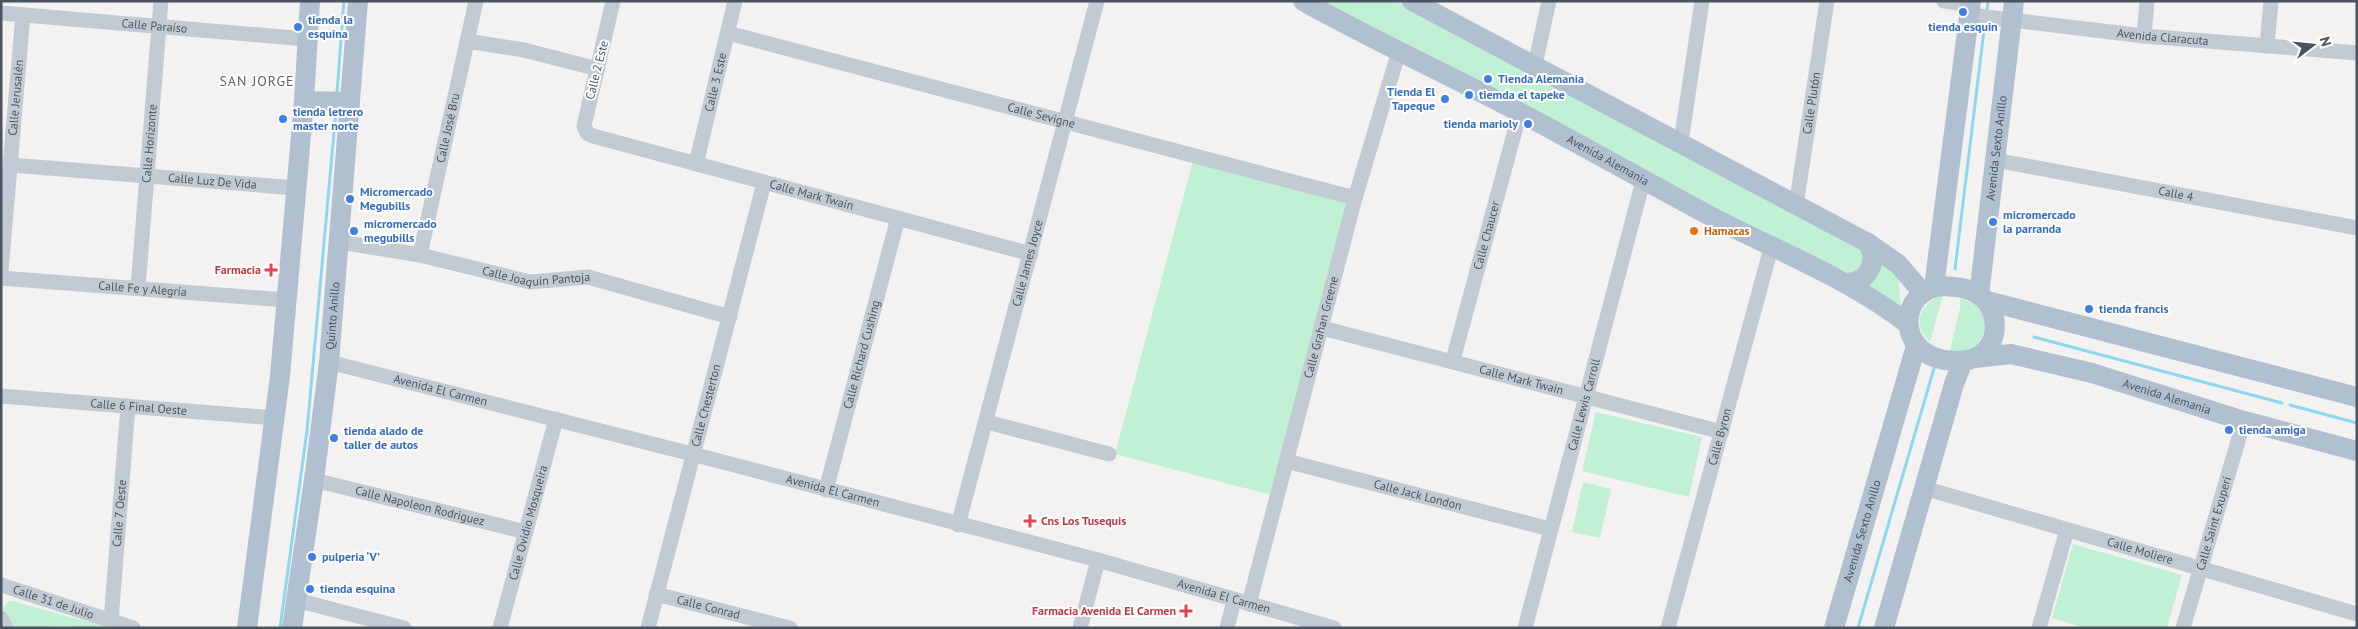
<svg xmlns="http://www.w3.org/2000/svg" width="2358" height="629" viewBox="0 0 2358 629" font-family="'PT Sans',sans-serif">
	<rect width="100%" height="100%" fill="#f4f1f1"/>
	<g fill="#c0f1d4">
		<path d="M 1322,1 L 1395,1 L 1414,9 L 1860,243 L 1865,265 L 1851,274 L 1762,234 Z"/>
		<path d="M 1193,161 L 1347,201 L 1271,495 L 1115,454 Z"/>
		<path d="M 1881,256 L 1898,274 L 1901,308 L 1863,287 Z"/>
		<path d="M 1943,295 L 1930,342 C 1910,324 1921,302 1943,295 Z"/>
		<path d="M 1960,298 L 1977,305 L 1988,322 C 1982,343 1974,355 1950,350 L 1960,308 Z"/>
		<path d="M 1596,412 L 1702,437 L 1689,497 L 1582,471 Z"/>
		<path d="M 1583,482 L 1611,489 L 1600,538 L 1572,532 Z"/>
		<path d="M 2073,544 L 2182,575 L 2167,628 L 2084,628 L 2052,618 Z"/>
		<path d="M 9,601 L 12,601 L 110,628 L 73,628 L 72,626 L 11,628 L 3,608 Z"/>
	</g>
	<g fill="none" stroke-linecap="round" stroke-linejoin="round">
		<g stroke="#8dd8ee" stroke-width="3">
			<path d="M 1987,13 L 1988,1"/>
			<path d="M 337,92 L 344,1"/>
			<path d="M 1955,269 L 1985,22"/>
			<path d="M 2034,337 L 2282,403"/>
			<path d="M 2290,405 L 2357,423"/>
			<path d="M 280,628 L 307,431 L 336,110"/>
			<path d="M 1858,628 L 1935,365"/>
		</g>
		<g stroke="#c2cbd3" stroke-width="15">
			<path id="s1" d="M 613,1 L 584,126 L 587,133 L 593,136 L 1031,254"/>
			<path d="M 1944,1 L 1971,5"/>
			<path id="s2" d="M 1,13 L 307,39"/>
			<path id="s3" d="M 1970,15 L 2144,36 L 2357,53"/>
			<path id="s4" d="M 728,33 L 1355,198"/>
			<path d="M 2144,36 L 2147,1"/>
			<path d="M 467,41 L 524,50 L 598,69"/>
			<path d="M 2267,46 L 2271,1"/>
			<path d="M 1535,65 L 1549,1"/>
			<path d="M 1681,142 L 1702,1"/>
			<path id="s5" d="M 1995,160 L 2357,228"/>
			<path id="s6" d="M 696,164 L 735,1"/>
			<path id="s7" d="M 11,165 L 296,188"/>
			<path id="s8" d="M 1796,206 L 1827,1"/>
			<path id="s9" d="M 340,242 L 420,255 L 530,282 L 588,277 L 730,317"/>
			<path id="s10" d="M 420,255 L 476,1"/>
			<path id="s11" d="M 1,271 L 23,15"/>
			<path id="s12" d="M 1,278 L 286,300"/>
			<path id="s13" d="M 138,287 L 161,1"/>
			<path id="s14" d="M 1322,328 L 1722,432"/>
			<path id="s15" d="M 1453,360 L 1520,112"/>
			<path id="s16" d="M 329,362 L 692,454 L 1098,560 L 1334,628"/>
			<path id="s17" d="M 1,396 L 275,418"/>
			<path d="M 987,422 L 1109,454"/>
			<path id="s18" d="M 1286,461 L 1550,529"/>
			<path id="s19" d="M 314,480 L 526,532"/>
			<path id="s20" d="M 1924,488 L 2357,614"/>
			<path id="s21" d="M 826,490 L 898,218"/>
			<path id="s22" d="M 958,525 L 1097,1"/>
			<path id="s23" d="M 1,585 L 133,628"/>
			<path id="s24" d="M 656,594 L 790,628"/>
			<path d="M 296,600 L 404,628"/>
			<path id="s25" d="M 1249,604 L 1355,198 L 1399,51"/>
			<path d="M 1,618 L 6,628"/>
			<path id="s26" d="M 111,621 L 128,406"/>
			<path id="s27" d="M 500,628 L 556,419"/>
			<path id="s28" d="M 648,628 L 764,183"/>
			<path d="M 1080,628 L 1098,560"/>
			<path d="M 1227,628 L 1234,600"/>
			<path id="s29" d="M 1525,628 L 1643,181"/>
			<path id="s30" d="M 1668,628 L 1771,248"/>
			<path d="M 2039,628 L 2067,530"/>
			<path id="s31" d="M 2183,628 L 2244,421"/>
		</g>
		<g stroke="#b1c0d0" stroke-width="20">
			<path id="s32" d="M 1303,1 C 1374,41 1448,74 1519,112 C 1585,147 1650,184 1716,219 C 1780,252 1850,279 1908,324"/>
			<path d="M 1412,1 L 1868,243 L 1898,264 L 1923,293"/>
			<path d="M 304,101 L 350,102"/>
			<path d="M 1845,283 C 1868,283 1879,262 1868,243"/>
			<path d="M 1942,286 C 1955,287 1968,287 1979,295 C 2001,310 2001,347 1974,358 C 1965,362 1954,361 1944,360 C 1895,351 1899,290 1942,286 Z"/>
			<path d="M 1934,287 L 1971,1"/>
			<path id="s33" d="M 1979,295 L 2014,1"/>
			<path d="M 1987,301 L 2357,397"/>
			<path id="s34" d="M 1975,358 L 2011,354 L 2092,373 L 2244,421 L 2357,451"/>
			<path d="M 247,628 L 280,376 L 304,101 L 310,1"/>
			<path id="s35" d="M 292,628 L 314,480 L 329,362 L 358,1"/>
			<path id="s36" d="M 1834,628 L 1916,346"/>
			<path d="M 1884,628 L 1954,384 L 1963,361"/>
		</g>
	</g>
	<g fill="#3f7fe0" stroke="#fff" stroke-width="2">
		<circle cx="1963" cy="12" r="5"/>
		<circle cx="298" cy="27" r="5"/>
		<circle cx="1488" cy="79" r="5"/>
		<circle cx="1469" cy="95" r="5"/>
		<circle cx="1445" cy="99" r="5"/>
		<circle cx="283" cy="119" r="5"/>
		<circle cx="1528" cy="124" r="5"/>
		<circle cx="350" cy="199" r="5"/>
		<circle cx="1993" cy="222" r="5"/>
		<circle cx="354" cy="231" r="5"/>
		<circle cx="2089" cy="309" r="5"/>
		<circle cx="2229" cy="430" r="5"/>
		<circle cx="334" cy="438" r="5"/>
		<circle cx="312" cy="557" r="5"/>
		<circle cx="310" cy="589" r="5"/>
	</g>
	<circle fill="#e8710a" stroke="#fff" stroke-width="2" cx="1694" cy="231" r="5"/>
	<g fill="#e0444e" stroke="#fff" stroke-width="2">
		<path d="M268.5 262.5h5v5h5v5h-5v5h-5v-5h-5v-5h5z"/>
		<path d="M1027.5 513.5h5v5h5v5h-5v5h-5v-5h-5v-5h5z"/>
		<path d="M1183.5 603.5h5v5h5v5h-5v5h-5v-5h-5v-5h5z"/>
	</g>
	<g text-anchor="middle" stroke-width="4" stroke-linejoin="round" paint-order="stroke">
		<g font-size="12" font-weight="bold" fill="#366cbe" stroke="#fff" text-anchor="start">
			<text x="308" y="24">tienda la<tspan x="308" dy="14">esquina</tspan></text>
			<text x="1963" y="31" text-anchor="middle">tienda esquin</text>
			<text x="1498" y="83">Tienda Alemania</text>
			<text x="1435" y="96" text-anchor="end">Tienda El<tspan x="1435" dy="14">Tapeque</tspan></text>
			<text x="1479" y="99">tiemda el tapeke</text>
			<text x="293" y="116">tienda letrero<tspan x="293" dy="14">master norte</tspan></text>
			<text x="1518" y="128" text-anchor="end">tienda marioly</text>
			<text x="360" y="196">Micromercado<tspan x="360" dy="14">Megubills</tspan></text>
			<text x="2003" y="219">micromercado<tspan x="2003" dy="14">la parranda</tspan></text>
			<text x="364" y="228">micromercado<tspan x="364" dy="14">megubills</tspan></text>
			<text x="2099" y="313">tienda francis</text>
			<text x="2239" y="434">tienda amiga</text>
			<text x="344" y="435">tienda alado de<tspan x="344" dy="14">taller de autos</tspan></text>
			<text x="322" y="561">pulperia ‘V’</text>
			<text x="320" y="593">tienda esquina</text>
		</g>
		<g font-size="12" fill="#495460" stroke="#fff">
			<text dy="4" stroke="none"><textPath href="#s2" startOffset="154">Calle Paraíso</textPath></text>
			<text dy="4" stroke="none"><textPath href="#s3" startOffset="194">Avenida Claracuta</textPath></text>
			<text transform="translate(597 70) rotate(-76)" y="4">Calle 2 Este</text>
			<text dy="4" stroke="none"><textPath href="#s6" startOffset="84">Calle 3 Este</textPath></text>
			<text dy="4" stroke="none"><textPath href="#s11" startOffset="174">Calle Jerusalén</textPath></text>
			<text dy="4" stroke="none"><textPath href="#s8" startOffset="104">Calle Plutón</textPath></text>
			<text dy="4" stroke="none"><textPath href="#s4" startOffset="324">Calle Sevigne</textPath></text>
			<text dy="4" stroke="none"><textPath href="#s10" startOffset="130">Calle José Bru</textPath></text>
			<text dy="4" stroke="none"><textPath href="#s13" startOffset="144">Calle Horizonte</textPath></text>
			<text dy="4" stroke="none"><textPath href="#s33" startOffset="148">Avenida Sexto Anillo</textPath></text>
			<text dy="4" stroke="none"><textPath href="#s32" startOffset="344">Avenida Alemania</textPath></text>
			<text dy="4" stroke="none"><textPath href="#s7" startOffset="202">Calle Luz De Vida</textPath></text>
			<text dy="4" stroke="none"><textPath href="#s5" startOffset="184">Calle 4</textPath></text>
			<text dy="4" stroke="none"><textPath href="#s1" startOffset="369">Calle Mark Twain</textPath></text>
			<text dy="4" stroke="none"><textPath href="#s15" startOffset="129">Calle Chaucer</textPath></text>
			<text dy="4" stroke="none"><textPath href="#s22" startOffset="271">Calle James Joyce</textPath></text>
			<text dy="4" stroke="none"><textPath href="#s9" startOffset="200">Calle Joaquin Pantoja</textPath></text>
			<text dy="4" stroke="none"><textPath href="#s12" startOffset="142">Calle Fe y Alegría</textPath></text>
			<text dy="4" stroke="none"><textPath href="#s35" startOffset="315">Quinto Anillo</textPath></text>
			<text dy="4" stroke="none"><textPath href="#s25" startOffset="286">Calle Grahan Greene</textPath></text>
			<text dy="4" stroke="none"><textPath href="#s21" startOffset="140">Calle Richard Cushing</textPath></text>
			<text dy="4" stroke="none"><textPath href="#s14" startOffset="206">Calle Mark Twain</textPath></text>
			<text dy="4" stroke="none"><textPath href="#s16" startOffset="115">Avenida El Carmen</textPath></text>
			<text dy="4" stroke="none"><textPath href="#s34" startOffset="198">Avenida Alemania</textPath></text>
			<text dy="4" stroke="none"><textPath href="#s29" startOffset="231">Calle Lewis Carroll</textPath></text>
			<text dy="4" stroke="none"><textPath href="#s28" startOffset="230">Calle Chesterton</textPath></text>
			<text dy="4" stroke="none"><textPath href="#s17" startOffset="138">Calle 6 Final Oeste</textPath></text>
			<text dy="4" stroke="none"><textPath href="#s30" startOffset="198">Calle Byron</textPath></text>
			<text dy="4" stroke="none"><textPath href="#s16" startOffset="520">Avenida El Carmen</textPath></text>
			<text dy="4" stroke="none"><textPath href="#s18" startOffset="136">Calle Jack London</textPath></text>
			<text dy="4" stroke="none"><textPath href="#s19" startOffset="109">Calle Napoleon Rodriguez</textPath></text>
			<text dy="4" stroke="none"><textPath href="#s26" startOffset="108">Calle 7 Oeste</textPath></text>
			<text dy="4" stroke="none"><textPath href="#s27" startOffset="109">Calle Ovidio Mosqueira</textPath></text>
			<text dy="4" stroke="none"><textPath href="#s31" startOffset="109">Calle Saint Exuperi</textPath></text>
			<text dy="4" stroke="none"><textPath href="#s36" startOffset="101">Avenida Sexto Anillo</textPath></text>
			<text dy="4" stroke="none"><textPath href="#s20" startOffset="225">Calle Moliere</textPath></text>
			<text dy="4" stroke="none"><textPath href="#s16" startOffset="925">Avenida El Carmen</textPath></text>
			<text dy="4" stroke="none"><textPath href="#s23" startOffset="55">Calle 31 de Julio</textPath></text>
			<text dy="4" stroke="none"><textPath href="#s24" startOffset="54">Calle Conrad</textPath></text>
		</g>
		<g font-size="12" font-weight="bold" fill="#c56008" stroke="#fff" text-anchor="start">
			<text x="1704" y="235">Hamacas</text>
		</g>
		<g font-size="12" font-weight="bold" fill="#be3a42" stroke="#fff" text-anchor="end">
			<text x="261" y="274">Farmacia</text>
			<text x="1041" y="525" text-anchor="start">Cns Los Tusequis</text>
			<text x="1176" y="615">Farmacia Avenida El Carmen</text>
		</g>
		<g font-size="14" letter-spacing="1" fill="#5e6167" stroke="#fff">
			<text x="257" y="86">SAN JORGE</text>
		</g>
	</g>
	<rect width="2358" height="629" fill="none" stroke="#495460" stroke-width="5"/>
	<g transform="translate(2313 45) rotate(74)" stroke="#ffffff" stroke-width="4" paint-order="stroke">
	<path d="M0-4L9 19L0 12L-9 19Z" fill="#495460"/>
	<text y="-8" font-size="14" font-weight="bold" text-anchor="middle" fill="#495460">N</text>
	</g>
</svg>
